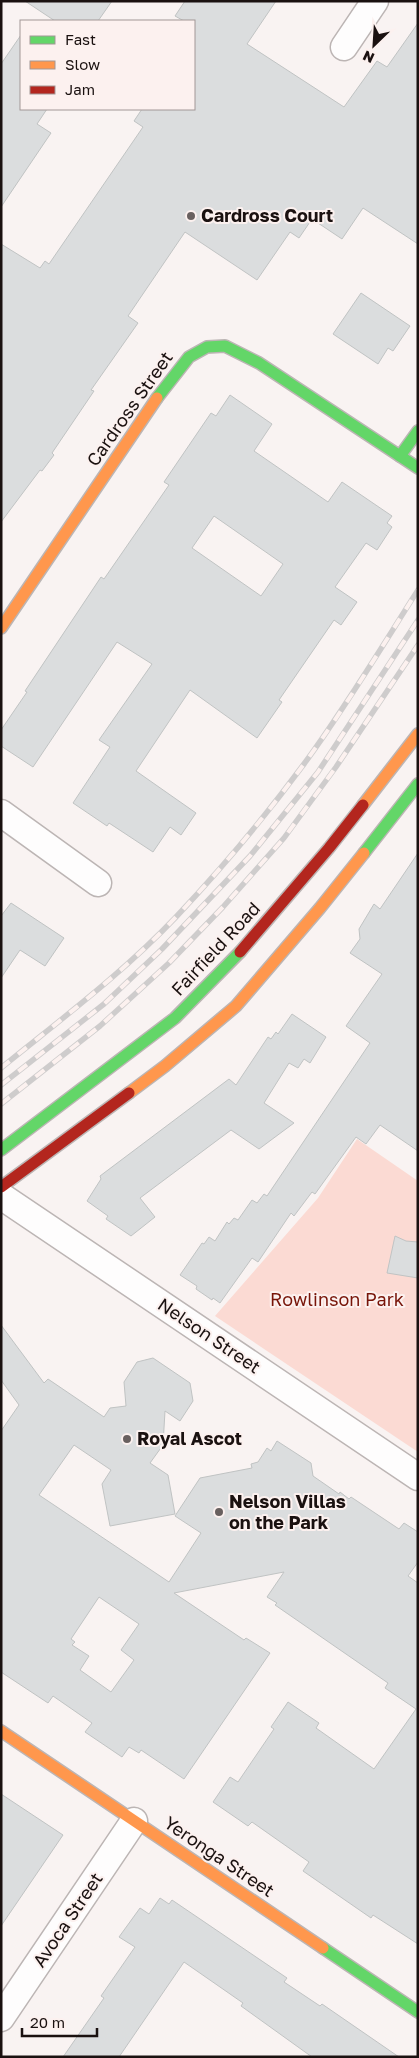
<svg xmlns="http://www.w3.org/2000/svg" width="419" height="2058" viewBox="0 0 419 2058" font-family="'Golos Text',sans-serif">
	<rect width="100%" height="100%" fill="#f9f3f2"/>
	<path fill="#fbdad3" d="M 357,1139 L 418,1181 L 418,1452 L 215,1316 L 318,1198 Z"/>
	<g fill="#dbddde" stroke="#c0c3c3" fill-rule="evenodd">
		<path d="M 25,1 L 112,1 L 98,21 L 55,21 Z"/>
		<path d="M 185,1 L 276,1 L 247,44 L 344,107 L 377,61 L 387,67 L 418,23 L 418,244 L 363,208 L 342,239 L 312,219 L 299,238 L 290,232 L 257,280 L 185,232 L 128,316 L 138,323 L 91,390 L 94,391 L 52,453 L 54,455 L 42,471 L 40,470 L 1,522 L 1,244 L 40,268 L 45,261 L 49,264 L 143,127 L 134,121 L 142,109 L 194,109 L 194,21 L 184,21 L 175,16 Z"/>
		<path d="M 21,35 L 21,109 L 47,109 L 37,124 L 51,133 L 1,207 L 1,64 Z"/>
		<path d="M 361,293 L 410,326 L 393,351 L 388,348 L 378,364 L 333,334 Z"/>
		<path d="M 230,395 L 272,424 L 254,451 L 328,502 L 342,482 L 392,516 L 387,523 L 392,527 L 377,550 L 366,543 L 335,587 L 357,602 L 341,625 L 334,620 L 279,700 L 282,702 L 257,738 L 190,690 L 136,771 L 196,813 L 181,835 L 170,827 L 153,852 L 109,823 L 107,826 L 73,803 L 110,747 L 99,740 L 152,664 L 117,642 L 33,767 L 1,746 L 1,730 L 27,692 L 25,691 L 101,577 L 104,579 L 169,485 L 164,482 L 211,413 L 216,416 ZM 214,516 L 283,564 L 261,596 L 192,548 Z"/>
		<path d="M 418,853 L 418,1151 L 380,1125 L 366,1144 L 356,1137 L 315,1194 L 312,1192 L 294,1216 L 291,1213 L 258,1262 L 252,1258 L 220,1303 L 213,1298 L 212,1300 L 196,1289 L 197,1286 L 180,1275 L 202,1243 L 204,1244 L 209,1237 L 215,1241 L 227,1222 L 229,1224 L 234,1218 L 238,1220 L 252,1200 L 257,1203 L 264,1194 L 267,1196 L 370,1043 L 346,1026 L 382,974 L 350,953 L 360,939 L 359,929 L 374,904 L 380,909 Z"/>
		<path d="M 11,903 L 64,938 L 45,966 L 20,950 L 1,978 L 1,916 Z"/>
		<path d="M 292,1014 L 326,1037 L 310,1063 L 304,1059 L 298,1068 L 289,1063 L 264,1103 L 294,1123 L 259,1149 L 231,1130 L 140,1198 L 155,1217 L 131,1236 L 106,1219 L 108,1216 L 87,1201 L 101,1179 L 100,1176 L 229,1079 L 236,1085 L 268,1037 L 271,1039 L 276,1032 L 278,1034 Z"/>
		<path d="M 395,1236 L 406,1241 L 418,1242 L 418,1278 L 387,1273 Z"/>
		<path d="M 1,1325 L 44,1383 L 48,1379 L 104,1417 L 110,1408 L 126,1406 L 124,1382 L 137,1362 L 153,1358 L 190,1383 L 193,1401 L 180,1421 L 165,1411 L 163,1445 L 150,1463 L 168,1475 L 175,1514 L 110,1526 L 102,1484 L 111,1470 L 74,1445 L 39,1495 L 169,1582 L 201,1533 L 175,1516 L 200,1478 L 252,1468 L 251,1464 L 258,1462 L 267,1448 L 271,1451 L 277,1441 L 311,1463 L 313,1476 L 339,1494 L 340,1492 L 349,1499 L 351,1497 L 399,1529 L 404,1523 L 418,1532 L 418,1562 L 408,1576 L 418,1583 L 418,1944 L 373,1915 L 371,1918 L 303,1871 L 309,1862 L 252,1822 L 248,1826 L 213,1802 L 230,1777 L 238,1782 L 274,1729 L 271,1727 L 288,1702 L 319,1723 L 316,1728 L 374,1769 L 416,1709 L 385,1688 L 388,1683 L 275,1605 L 277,1603 L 267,1597 L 284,1572 L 174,1593 L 244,1640 L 246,1638 L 270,1653 L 184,1779 L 141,1750 L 139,1753 L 129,1747 L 122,1757 L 85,1732 L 92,1723 L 53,1696 L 48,1703 L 1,1672 L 1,1431 L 19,1405 L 1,1380 ZM 99,1597 L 139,1624 L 121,1650 L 134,1660 L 111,1692 L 80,1670 L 89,1656 L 72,1645 L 75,1642 L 71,1639 Z"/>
		<path d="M 1,1794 L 63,1835 L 1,1926 Z"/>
		<path d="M 160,1898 L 169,1904 L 172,1900 L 287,1978 L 284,1982 L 320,2006 L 322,2004 L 399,2057 L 312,2057 L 241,2006 L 243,2003 L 184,1962 L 119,2057 L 63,2057 L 104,1998 L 101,1996 L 135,1947 L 119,1937 L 140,1908 L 149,1914 Z"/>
	</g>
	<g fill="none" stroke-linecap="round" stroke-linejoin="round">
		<defs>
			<g id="street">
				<path d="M 344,47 L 375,1"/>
				<path d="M 1,813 L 98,883"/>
				<path d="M 1,1196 L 418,1477"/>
				<path d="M 1,2018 L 134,1821"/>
			</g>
			<g id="fast">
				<path d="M 157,398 L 189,357 L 207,347 L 225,346 L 259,363 L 418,468"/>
				<path d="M 400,456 L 418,431"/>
				<path d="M 364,853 L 418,784"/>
				<path d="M 1,1150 L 175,1018 L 240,952"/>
				<path d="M 323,1948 L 418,2012"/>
			</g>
			<g id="slow">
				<path d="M 1,628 L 157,398"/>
				<path d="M 363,805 L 418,734"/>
				<path d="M 129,1093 L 165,1066 L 236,1006 L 320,908 L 364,853"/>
				<path d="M 1,1731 L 323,1948"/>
			</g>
			<g id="jam">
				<path d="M 240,952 L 329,848 L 363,805"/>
				<path d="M 1,1187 L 129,1093"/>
			</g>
		</defs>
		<use href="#street" stroke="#bcb5b4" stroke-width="29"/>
		<use href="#fast" stroke="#bcb5b4" stroke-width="14"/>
		<use href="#slow" stroke="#bcb5b4" stroke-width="14"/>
		<use href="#jam" stroke="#bcb5b4" stroke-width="14"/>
		<use href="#street" stroke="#fefdfd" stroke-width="26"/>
		<use href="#fast" stroke="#63d668" stroke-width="11"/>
		<use href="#slow" stroke="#ff974d" stroke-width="11"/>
		<use href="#jam" stroke="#b3261e" stroke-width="11"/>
		<defs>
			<g id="rail">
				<path d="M 1,1068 C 60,1020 123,973 176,917 C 221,869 265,817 304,764 C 345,708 381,648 418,590"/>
				<path d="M 1,1085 L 104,1004 L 162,949 L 250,856 L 318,772 L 418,620"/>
				<path d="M 1,1104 L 100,1026 L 169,963 L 223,907 L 284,838 L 336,767 L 418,645"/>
			</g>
		</defs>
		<use href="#rail" stroke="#cecccc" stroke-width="5.5"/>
		<use href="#rail" stroke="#fcf1ef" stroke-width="4" stroke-dasharray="11" stroke-linecap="butt"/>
	</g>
	<g fill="#68605f" stroke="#fcf1ef" stroke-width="2">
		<circle cx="191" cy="216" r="5"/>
		<circle cx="127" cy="1439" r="5"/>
		<circle cx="219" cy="1512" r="5"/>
	</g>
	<g text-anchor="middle" stroke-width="4" stroke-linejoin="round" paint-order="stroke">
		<g font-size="18" font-weight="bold" fill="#1a1110" stroke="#fcf1ef" text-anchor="start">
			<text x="201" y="222">Cardross Court</text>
			<text x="137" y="1445">Royal Ascot</text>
			<text x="229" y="1508">Nelson Villas<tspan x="229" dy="21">on the Park</tspan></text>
		</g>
		<g font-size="18" fill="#1a1110" stroke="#fcf1ef">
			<text transform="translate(130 409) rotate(-55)" y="6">Cardross Street</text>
			<text transform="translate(216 949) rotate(-47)" y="6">Fairfield Road</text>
			<text transform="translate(209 1336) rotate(34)" y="6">Nelson Street</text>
			<text transform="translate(219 1857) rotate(34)" y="6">Yeronga Street</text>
			<text transform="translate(68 1920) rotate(-56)" y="6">Avoca Street</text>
		</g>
		<g font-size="18" fill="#781509" stroke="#fcf1ef">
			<text x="337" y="1306">Rowlinson Park</text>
		</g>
	</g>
	<rect width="419" height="2058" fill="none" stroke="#1a1110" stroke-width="5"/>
	<rect x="20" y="20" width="175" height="90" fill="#fcf1ef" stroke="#a29796"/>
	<rect x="30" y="36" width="25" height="8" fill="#63d668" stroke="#a29796"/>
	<text x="65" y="45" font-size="15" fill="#1a1110">Fast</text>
	<rect x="30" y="61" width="25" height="8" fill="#ff974d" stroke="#a29796"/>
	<text x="65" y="70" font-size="15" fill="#1a1110">Slow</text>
	<rect x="30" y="86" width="25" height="8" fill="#b3261e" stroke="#a29796"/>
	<text x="65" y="95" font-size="15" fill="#1a1110">Jam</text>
	<g transform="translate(374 45) rotate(205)" stroke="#fcf1ef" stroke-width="4" paint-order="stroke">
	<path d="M0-4L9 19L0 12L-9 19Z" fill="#1a1110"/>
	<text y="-8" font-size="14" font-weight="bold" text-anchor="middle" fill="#1a1110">N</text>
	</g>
	<path d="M22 2028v8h75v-8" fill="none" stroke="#1a1110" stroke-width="2.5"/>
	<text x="30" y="2028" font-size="15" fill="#1a1110" stroke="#fcf1ef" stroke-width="4" paint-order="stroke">20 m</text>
</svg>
